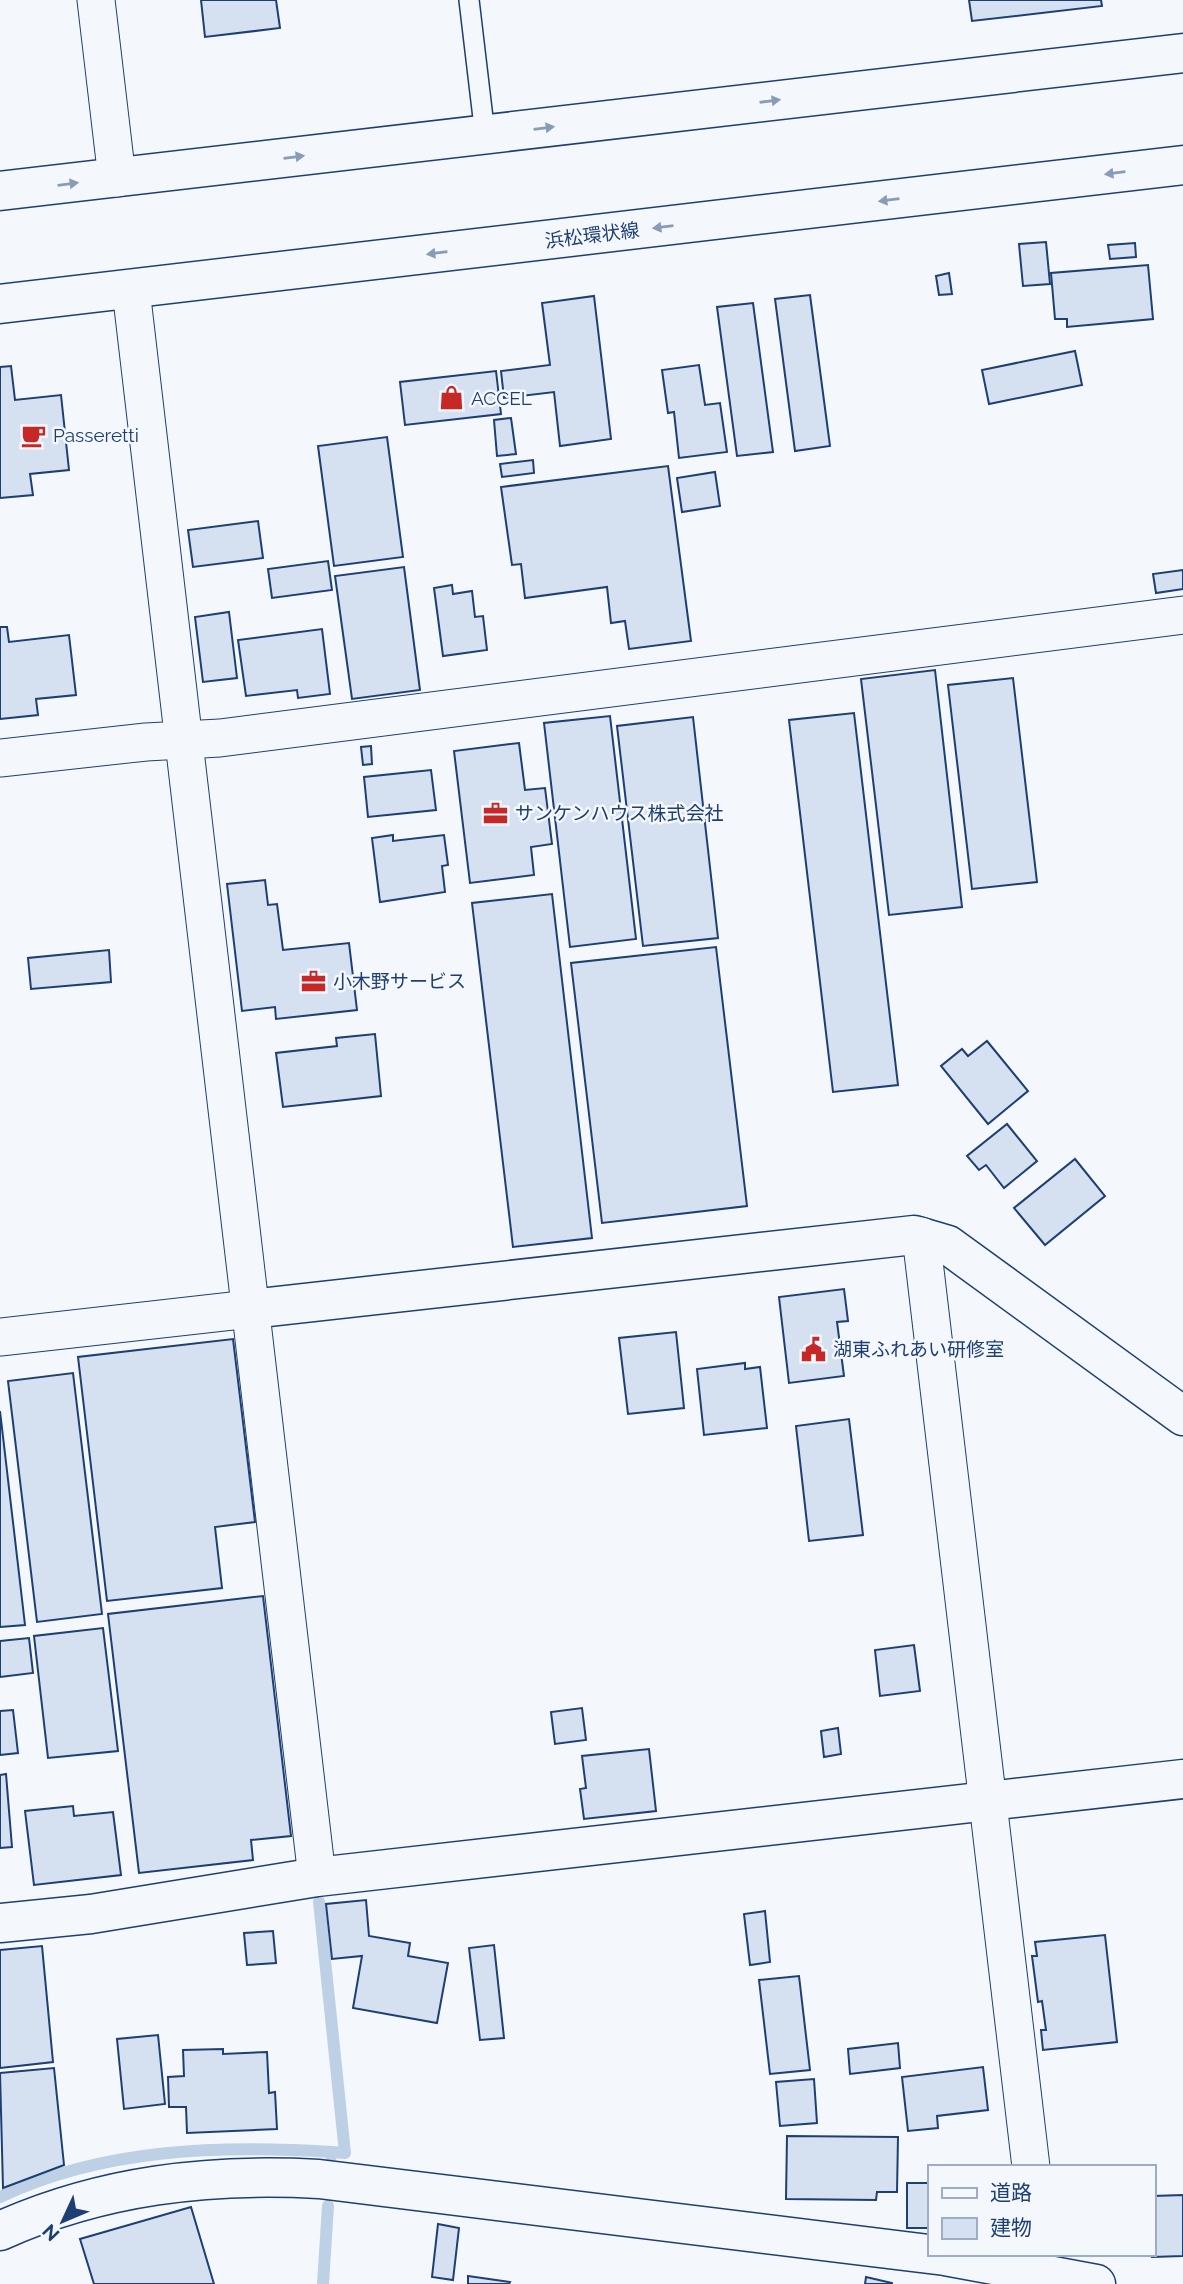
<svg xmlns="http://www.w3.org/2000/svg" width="1183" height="2284" viewBox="0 0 1183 2284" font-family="Raleway,'Noto Sans JP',sans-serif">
	<rect width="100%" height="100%" fill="#f4f7fb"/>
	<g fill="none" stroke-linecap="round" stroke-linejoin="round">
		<g stroke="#bed0e5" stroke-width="12">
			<path d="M 319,1902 L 345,2153 L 332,2152"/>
			<path d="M 0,2197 C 103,2148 221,2145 332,2152 L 331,2156"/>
			<path d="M 323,2284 L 328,2206"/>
		</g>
	</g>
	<g fill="#d5e0f0" stroke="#1d3f73" stroke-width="2">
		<path d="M 201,0 L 276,0 L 280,28 L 205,37 Z"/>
		<path d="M 969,0 L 1101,0 L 1102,6 L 972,21 Z"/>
		<path d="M 1046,242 L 1050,284 L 1023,286 L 1019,244 Z"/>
		<path d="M 1135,243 L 1136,257 L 1110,259 L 1108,245 Z"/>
		<path d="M 1148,265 L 1153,319 L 1067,327 L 1067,319 L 1055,319 L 1051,273 Z"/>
		<path d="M 949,273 L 952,294 L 939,295 L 936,276 Z"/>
		<path d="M 810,295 L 830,446 L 795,451 L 775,299 Z"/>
		<path d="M 594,296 L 611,439 L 560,446 L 554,392 L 504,398 L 501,371 L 550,365 L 542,303 Z"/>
		<path d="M 753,303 L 773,452 L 737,456 L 717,307 Z"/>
		<path d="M 1075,351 L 1082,385 L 989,404 L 982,370 Z"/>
		<path d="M 699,365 L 705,405 L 720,403 L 727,452 L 679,458 L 674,412 L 668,413 L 662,370 Z"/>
		<path d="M 11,366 L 15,400 L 61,395 L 69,470 L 30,474 L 33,495 L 0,498 L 0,367 Z"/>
		<path d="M 496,371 L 501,414 L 405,425 L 400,382 Z"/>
		<path d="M 511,418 L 516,454 L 497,456 L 494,420 Z"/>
		<path d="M 387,437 L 403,557 L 334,566 L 318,446 Z"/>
		<path d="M 533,460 L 534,473 L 502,477 L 500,464 Z"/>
		<path d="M 668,466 L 691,641 L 629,649 L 625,621 L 611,623 L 607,587 L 525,598 L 521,564 L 512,565 L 501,487 Z"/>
		<path d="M 715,472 L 720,506 L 682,512 L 677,478 Z"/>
		<path d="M 258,521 L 263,558 L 193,567 L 188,530 Z"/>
		<path d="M 328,561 L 332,590 L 272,598 L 268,569 Z"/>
		<path d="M 404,567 L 420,690 L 352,699 L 335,576 Z"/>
		<path d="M 1183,570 L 1183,589 L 1156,593 L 1153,574 Z"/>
		<path d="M 452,585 L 453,594 L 472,591 L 475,617 L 483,616 L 487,650 L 443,656 L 434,588 Z"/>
		<path d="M 229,612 L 237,678 L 203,682 L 195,617 Z"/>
		<path d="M 0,627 L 7,627 L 9,642 L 69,635 L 76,695 L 36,699 L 38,715 L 0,719 Z"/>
		<path d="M 322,629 L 330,694 L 298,698 L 297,690 L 246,696 L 238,640 Z"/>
		<path d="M 935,670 L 962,907 L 889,915 L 861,679 Z"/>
		<path d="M 1013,678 L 1037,882 L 972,889 L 948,685 Z"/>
		<path d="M 854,713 L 898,1085 L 833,1092 L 789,720 Z"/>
		<path d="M 610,716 L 636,939 L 570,947 L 544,723 Z"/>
		<path d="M 693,717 L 718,938 L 643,946 L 617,726 Z"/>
		<path d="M 519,743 L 525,790 L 545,788 L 552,844 L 531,847 L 534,875 L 470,883 L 454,751 Z"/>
		<path d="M 371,746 L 372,764 L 363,765 L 361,747 Z"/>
		<path d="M 431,770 L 436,810 L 368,817 L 364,777 Z"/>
		<path d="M 393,835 L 393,841 L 444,835 L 448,865 L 442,866 L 445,892 L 380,902 L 372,838 Z"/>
		<path d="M 265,880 L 268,905 L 277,904 L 283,950 L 349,943 L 357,1010 L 276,1019 L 275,1007 L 242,1011 L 227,884 Z"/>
		<path d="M 552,894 L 592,1238 L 513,1247 L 472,903 Z"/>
		<path d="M 716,947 L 747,1206 L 602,1223 L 571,963 Z"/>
		<path d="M 109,950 L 111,982 L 31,989 L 28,958 Z"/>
		<path d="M 375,1034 L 381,1096 L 283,1107 L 276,1053 L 337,1046 L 336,1038 Z"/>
		<path d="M 987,1041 L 1028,1091 L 988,1124 L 941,1066 L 962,1049 L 968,1056 Z"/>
		<path d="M 1007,1124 L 1037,1161 L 1004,1188 L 986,1165 L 979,1170 L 967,1156 Z"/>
		<path d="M 1075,1159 L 1105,1196 L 1045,1245 L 1014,1208 Z"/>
		<path d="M 844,1289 L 848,1321 L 837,1322 L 844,1376 L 789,1383 L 779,1297 Z"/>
		<path d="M 676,1332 L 684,1408 L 628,1414 L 619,1338 Z"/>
		<path d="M 233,1339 L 255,1522 L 215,1527 L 222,1588 L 107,1601 L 78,1357 Z"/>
		<path d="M 745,1363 L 745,1369 L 760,1367 L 767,1428 L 704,1435 L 697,1369 Z"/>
		<path d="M 73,1373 L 102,1614 L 37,1622 L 8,1381 Z"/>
		<path d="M 0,1411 L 25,1625 L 0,1627 Z"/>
		<path d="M 849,1419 L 863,1535 L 809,1541 L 796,1426 Z"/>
		<path d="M 263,1596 L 291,1836 L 251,1840 L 253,1860 L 139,1873 L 108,1614 Z"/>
		<path d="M 103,1628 L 118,1751 L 48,1758 L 34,1636 Z"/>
		<path d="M 29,1638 L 33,1673 L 0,1677 L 0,1641 Z"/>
		<path d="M 914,1645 L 920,1691 L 880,1696 L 875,1650 Z"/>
		<path d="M 582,1708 L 586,1740 L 555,1744 L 551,1712 Z"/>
		<path d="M 13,1710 L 18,1753 L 0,1755 L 0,1711 Z"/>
		<path d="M 838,1728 L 841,1754 L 824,1757 L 821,1731 Z"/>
		<path d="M 649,1749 L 656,1811 L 584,1819 L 580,1789 L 586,1788 L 582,1756 Z"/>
		<path d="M 6,1774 L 12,1847 L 0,1848 L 0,1775 Z"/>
		<path d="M 73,1806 L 74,1816 L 113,1812 L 121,1875 L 34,1885 L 25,1811 Z"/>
		<path d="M 366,1900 L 369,1936 L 410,1943 L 408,1956 L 448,1963 L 437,2023 L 353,2008 L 362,1956 L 332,1959 L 326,1904 Z"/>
		<path d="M 765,1911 L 770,1962 L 750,1965 L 744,1914 Z"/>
		<path d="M 273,1931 L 276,1963 L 247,1965 L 244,1933 Z"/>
		<path d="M 1105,1935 L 1117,2042 L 1043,2050 L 1041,2030 L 1046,2030 L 1042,2001 L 1038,2002 L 1032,1956 L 1037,1956 L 1035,1942 Z"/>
		<path d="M 494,1945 L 504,2038 L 480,2040 L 469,1948 Z"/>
		<path d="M 42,1946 L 53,2062 L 0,2068 L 0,1950 Z"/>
		<path d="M 799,1976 L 810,2070 L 770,2074 L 759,1980 Z"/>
		<path d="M 158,2035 L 165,2104 L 124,2109 L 117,2039 Z"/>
		<path d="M 898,2043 L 900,2068 L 850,2074 L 848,2049 Z"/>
		<path d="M 223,2049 L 223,2054 L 267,2052 L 269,2093 L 275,2092 L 277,2129 L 187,2133 L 186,2107 L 169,2107 L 168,2077 L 184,2076 L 183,2050 Z"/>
		<path d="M 983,2067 L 988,2110 L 937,2116 L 938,2128 L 908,2131 L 902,2077 Z"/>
		<path d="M 54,2068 L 64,2165 L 3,2188 L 0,2073 Z"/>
		<path d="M 814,2079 L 817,2123 L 780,2126 L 776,2082 Z"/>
		<path d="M 787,2136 L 898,2137 L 897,2192 L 877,2192 L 876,2200 L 786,2199 Z"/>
		<rect x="907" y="2183" width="22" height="45"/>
		<path d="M 1183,2195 L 1183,2256 L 1152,2257 L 1153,2196 Z"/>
		<path d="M 191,2207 L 214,2284 L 94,2284 L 80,2239 Z"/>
		<path d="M 438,2224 L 459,2228 L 453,2280 L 432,2277 Z"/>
		<path d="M 468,2276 L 510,2282 L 509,2284 L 468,2284 Z"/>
		<path d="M 866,2277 L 892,2283 L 892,2284 L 865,2284 Z"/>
	</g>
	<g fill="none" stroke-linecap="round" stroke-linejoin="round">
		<defs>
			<path id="lane" d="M 469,0 L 485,135"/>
			<g id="street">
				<path d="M 96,0 L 117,178"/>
				<path d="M 131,290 L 317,1877"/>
				<path d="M 0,758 L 146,742 L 220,738 L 1183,615"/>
				<path d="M 921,1236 L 1031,2167"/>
				<path d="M 0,1337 L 250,1309"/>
			</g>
			<g id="secondary">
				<path d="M 250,1309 L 914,1235 L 948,1245 L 1183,1416"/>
				<path d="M 0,1923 L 91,1914 L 317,1877 L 1183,1779"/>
				<path d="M 0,2231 C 102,2185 209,2173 319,2179 L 945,2256 L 1096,2284"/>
			</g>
			<g id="primary">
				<path d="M 0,191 L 1183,53"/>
				<path d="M 0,304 L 1183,165"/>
			</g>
		</defs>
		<use href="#lane" stroke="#1d3f73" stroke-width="22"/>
		<use href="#street" stroke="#1d3f73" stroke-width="39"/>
		<use href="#secondary" stroke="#1d3f73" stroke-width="41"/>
		<use href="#primary" stroke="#1d3f73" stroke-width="41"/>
		<use href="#lane" stroke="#f4f7fb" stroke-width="19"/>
		<use href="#street" stroke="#f4f7fb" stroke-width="37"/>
		<use href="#secondary" stroke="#f4f7fb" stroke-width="38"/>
		<use href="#primary" stroke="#f4f7fb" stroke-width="38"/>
	</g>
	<defs><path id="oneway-solid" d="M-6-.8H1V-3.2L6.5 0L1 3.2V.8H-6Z" transform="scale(1.75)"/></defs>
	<g fill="#889bb7">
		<use href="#oneway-solid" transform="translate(770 101) rotate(-7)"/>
		<use href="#oneway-solid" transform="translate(544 128) rotate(-7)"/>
		<use href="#oneway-solid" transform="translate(294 157) rotate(-7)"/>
		<use href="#oneway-solid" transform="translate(1115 173) rotate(173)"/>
		<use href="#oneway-solid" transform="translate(68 184) rotate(-7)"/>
		<use href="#oneway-solid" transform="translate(889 200) rotate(173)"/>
		<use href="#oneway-solid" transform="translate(663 227) rotate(173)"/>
		<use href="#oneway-solid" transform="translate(437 253) rotate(173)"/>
	</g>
	<defs>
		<symbol id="shop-bare" viewBox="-9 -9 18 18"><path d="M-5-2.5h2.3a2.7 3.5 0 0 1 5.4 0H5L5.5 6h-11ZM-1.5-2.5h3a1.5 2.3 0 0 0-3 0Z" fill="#c62828" stroke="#f4f7fb" stroke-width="2.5" paint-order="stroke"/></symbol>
		<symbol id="cafe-bare" viewBox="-9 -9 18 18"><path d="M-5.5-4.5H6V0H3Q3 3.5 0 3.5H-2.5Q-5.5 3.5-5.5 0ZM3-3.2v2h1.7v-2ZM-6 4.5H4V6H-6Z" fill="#c62828" stroke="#f4f7fb" stroke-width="2.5" paint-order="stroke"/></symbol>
		<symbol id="office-bare" viewBox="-9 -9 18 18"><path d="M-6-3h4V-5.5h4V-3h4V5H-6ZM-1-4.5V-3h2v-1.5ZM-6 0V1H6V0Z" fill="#c62828" stroke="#f4f7fb" stroke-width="2.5" paint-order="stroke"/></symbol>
		<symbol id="civic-bare" viewBox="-9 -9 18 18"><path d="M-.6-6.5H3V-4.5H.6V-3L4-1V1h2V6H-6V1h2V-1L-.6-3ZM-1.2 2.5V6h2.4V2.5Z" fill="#c62828" stroke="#f4f7fb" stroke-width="2.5" paint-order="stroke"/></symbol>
	</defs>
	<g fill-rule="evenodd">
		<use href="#shop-bare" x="434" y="380" width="35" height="35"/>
		<use href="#cafe-bare" x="16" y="418" width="35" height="35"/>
		<use href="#office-bare" x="478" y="796" width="35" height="35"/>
		<use href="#office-bare" x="296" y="964" width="35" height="35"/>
		<use href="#civic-bare" x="796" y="1332" width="35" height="35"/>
	</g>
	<g text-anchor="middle" stroke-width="5" stroke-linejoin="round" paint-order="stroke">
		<g font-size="19" fill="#1d3f73" stroke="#f4f7fb">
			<text transform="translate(592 235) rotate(-7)" y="7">浜松環状線</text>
		</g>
		<g font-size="19" fill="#1d3f73" stroke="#f4f7fb" text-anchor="start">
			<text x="471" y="405">ACCEL</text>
			<text x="53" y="442">Passeretti</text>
			<text x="515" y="820">サンケンハウス株式会社</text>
			<text x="333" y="988">小木野サービス</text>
			<text x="833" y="1356">湖東ふれあい研修室</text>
		</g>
	</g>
	<rect x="928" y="2165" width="228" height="91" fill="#f4f7fb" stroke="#9eadc5" stroke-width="2"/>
	<rect x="942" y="2188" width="35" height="10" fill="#f4f7fb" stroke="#9eadc5" stroke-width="2"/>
	<text x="990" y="2200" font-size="21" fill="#1d3f73">道路</text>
	<rect x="942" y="2218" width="35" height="21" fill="#d5e0f0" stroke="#9eadc5" stroke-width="2"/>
	<text x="990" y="2235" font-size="21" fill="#1d3f73">建物</text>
	<g transform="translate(63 2221) rotate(226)" stroke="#f4f7fb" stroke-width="5" paint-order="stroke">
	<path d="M0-5L12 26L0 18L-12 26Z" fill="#1d3f73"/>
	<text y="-10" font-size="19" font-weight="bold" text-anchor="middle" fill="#1d3f73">N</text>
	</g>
</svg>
